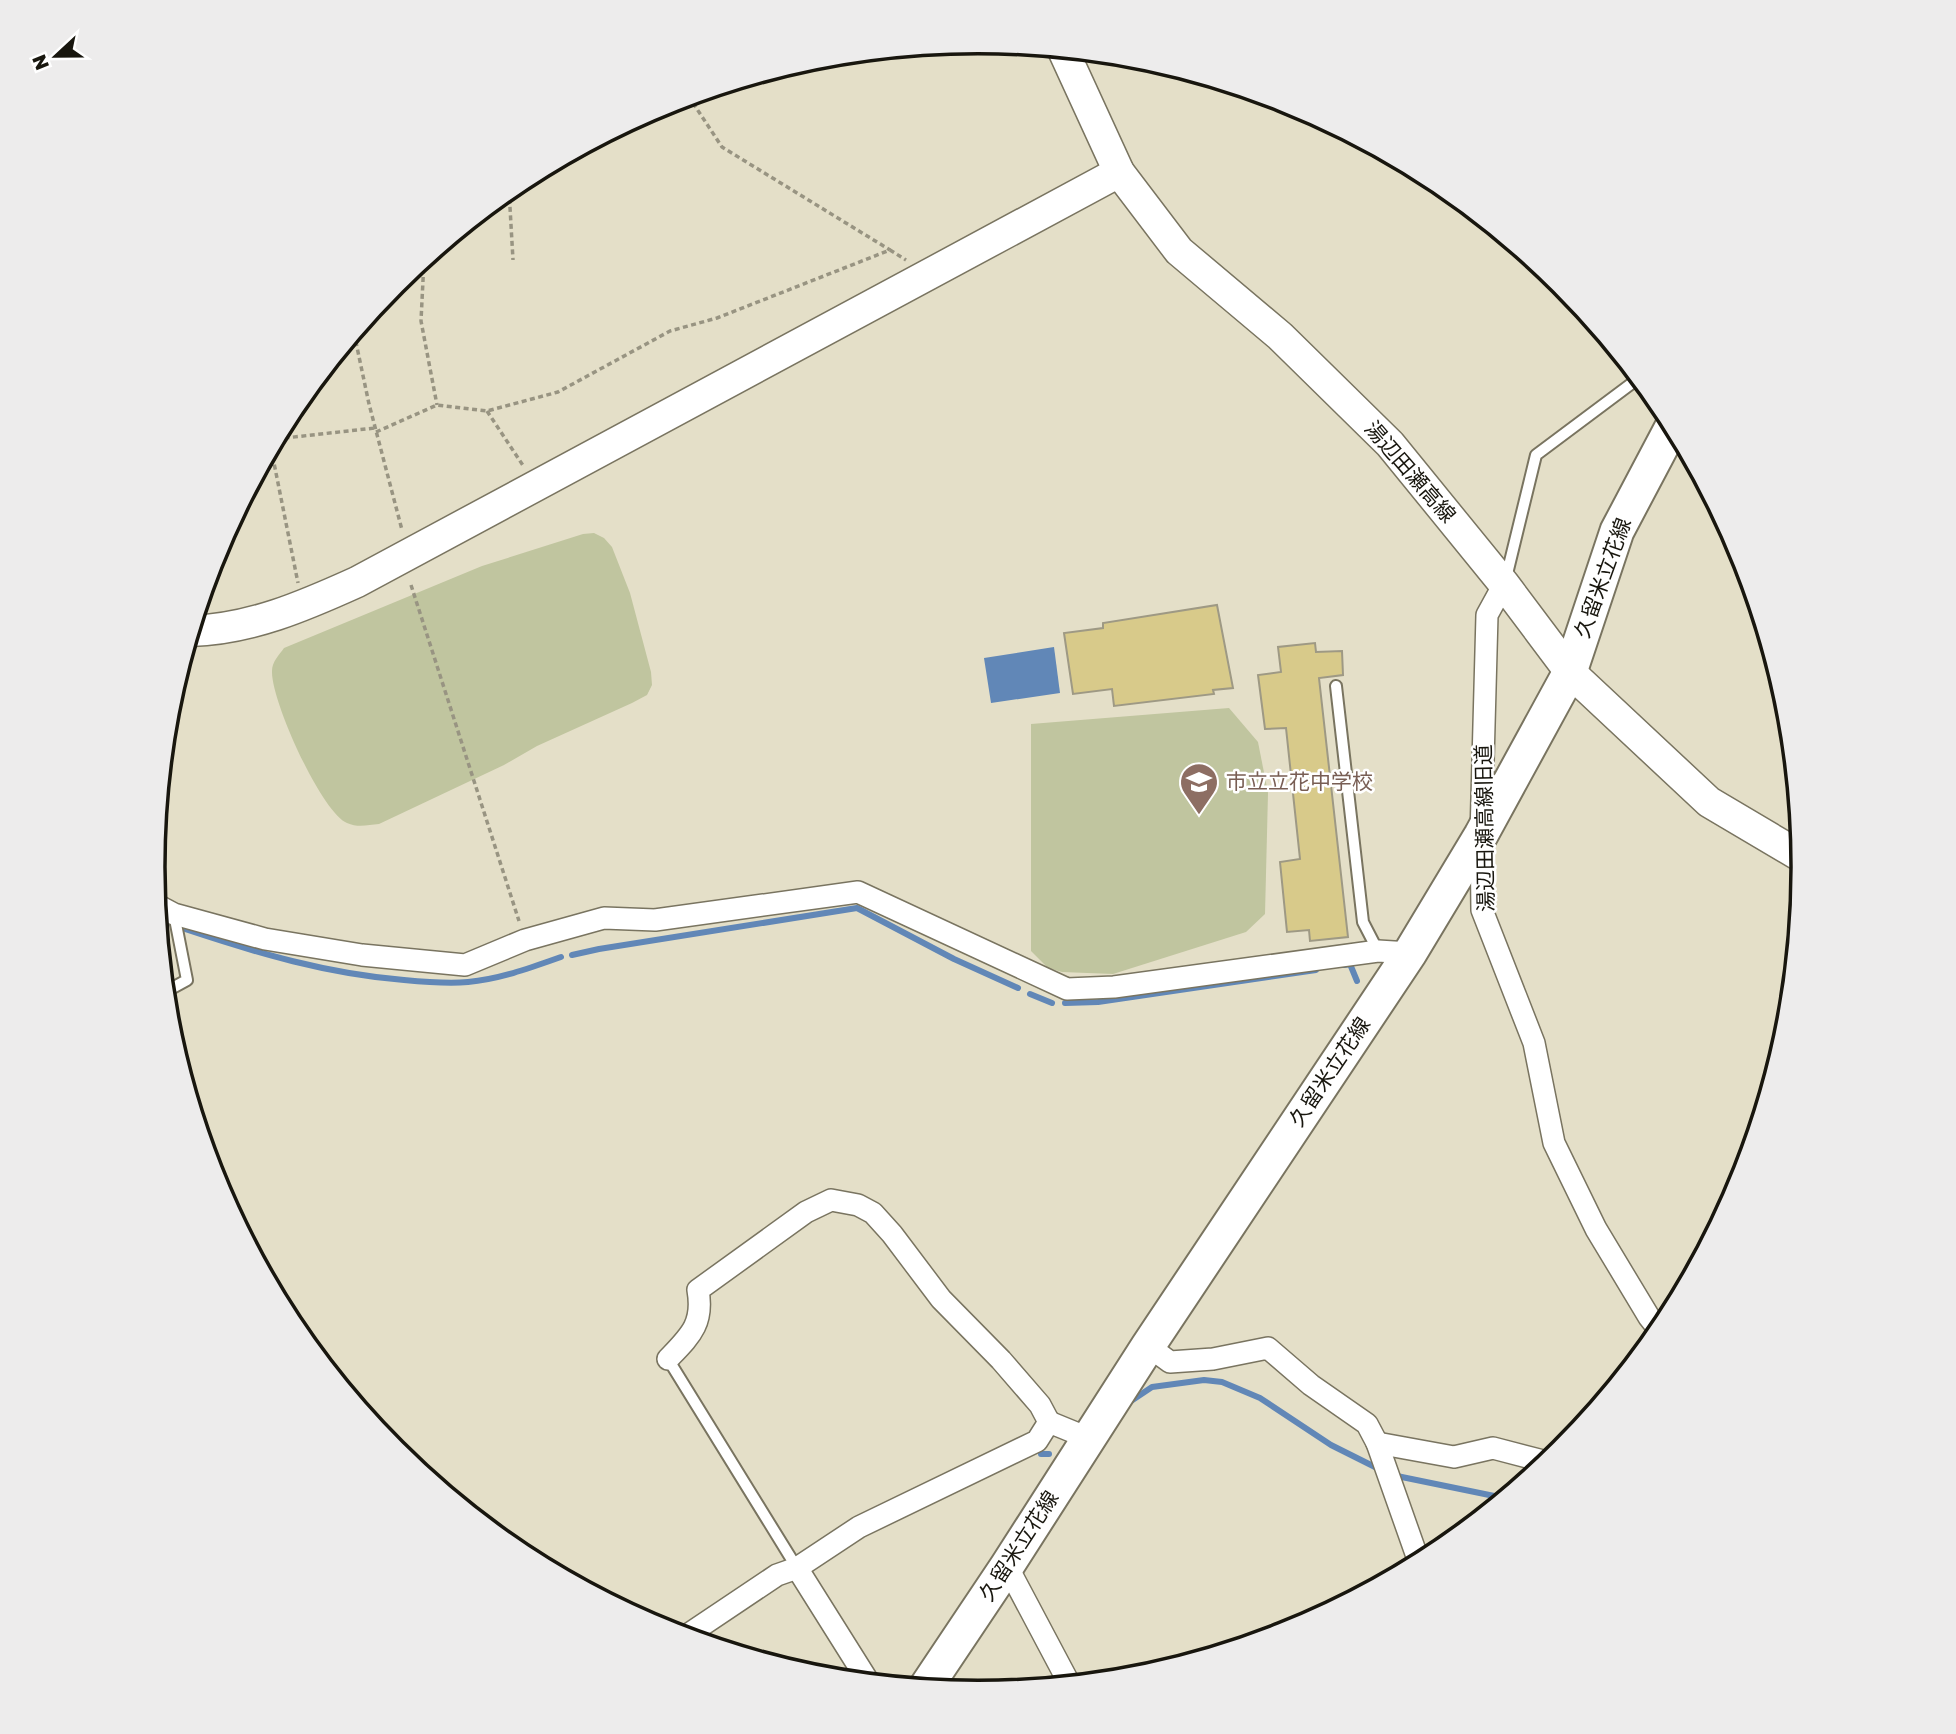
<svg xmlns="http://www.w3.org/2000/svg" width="1956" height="1734" viewBox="0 0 1956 1734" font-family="'Golos Text','Noto Sans JP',sans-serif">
	<rect width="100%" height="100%" fill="#e4dfc8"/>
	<g fill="#c0c59f">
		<path d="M 594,533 L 604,538 L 612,547 L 630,593 L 651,672 L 652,685 L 647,695 L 632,703 L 537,746 L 504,765 L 379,824 C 368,825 358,828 347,823 C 321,812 271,700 272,671 C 272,662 279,655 284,648 L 482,566 L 583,534 Z"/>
		<path d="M 1229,708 L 1258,742 L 1268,793 L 1265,914 L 1246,932 L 1113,974 L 1062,972 L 1048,968 L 1031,951 L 1031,724 Z"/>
	</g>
	<path fill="#6187b7" d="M 1054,647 L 1060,693 L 991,703 L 984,658 Z"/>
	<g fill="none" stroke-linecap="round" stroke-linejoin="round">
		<g stroke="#6187b7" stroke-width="6">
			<path d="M 158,918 L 172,924"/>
			<path d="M 185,929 C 257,953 328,974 404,980 C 425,982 446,984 468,982 C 500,979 530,968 561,957"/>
			<path d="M 572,955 L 599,949 L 857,908 L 954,959 L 1018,988"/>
			<path d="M 1344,965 L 1350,964 L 1357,981"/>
			<path d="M 1030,994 L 1052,1003"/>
			<path d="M 1065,1003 L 1098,1002 L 1316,970"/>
			<path d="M 1128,1403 L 1152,1387 L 1204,1380 L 1222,1382 L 1260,1398 L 1331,1445 L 1379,1469"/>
			<path d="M 1041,1454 L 1049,1454"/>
			<path d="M 1392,1475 L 1504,1498"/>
		</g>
	</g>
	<g fill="#d8ca8a" stroke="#9e9984" stroke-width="2">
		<path d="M 1217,605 L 1233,688 L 1213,690 L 1214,694 L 1114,706 L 1112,689 L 1073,694 L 1064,633 L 1103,628 L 1103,623 Z"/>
		<path d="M 1315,643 L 1316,652 L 1342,651 L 1343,675 L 1319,678 L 1348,937 L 1310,941 L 1309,930 L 1287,932 L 1280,862 L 1300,859 L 1286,728 L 1265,729 L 1258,675 L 1281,672 L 1278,647 Z"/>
	</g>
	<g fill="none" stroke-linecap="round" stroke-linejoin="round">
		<defs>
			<g id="lane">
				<path d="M 1506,578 L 1536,455 L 1639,378"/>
				<path d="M 1336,686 L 1363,922 L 1378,951"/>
				<path d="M 165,992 L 187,980 L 174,914"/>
				<path d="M 668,1359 L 797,1568"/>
			</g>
			<g id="street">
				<path d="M 1504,584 L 1487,615 L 1481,835 L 1482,910 L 1534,1043 L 1554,1143 L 1596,1229 L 1649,1317 L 1660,1331"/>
				<path d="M 157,905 L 174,914 L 265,939 L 362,955 L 465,965 L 525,940 L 604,918 L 655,920 L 858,892 L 1067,989 L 1114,987 L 1378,951 L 1410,953"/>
				<path d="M 1148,1346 L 1170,1362 L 1213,1359 L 1268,1348 L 1311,1385 L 1367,1424 L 1377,1443 L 1419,1562"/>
				<path d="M 668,1359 C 690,1336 704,1324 698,1290 L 806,1212 L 831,1200 L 858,1205 L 873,1213 L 892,1234 L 941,1299 L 1001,1360 L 1040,1405 L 1049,1422"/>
				<path d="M 1377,1443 L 1454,1457 L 1493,1448 L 1547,1462"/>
				<path d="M 1007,1566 L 1069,1683"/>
				<path d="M 797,1568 L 868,1681"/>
				<path d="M 686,1636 L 777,1575 L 797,1568 L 859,1527 L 1037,1441 L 1049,1422 L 1088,1438"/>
			</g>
			<g id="secondary">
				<path d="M 1063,50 L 1119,172 L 1179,251 L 1280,336 L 1390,444 L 1504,584 L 1570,672 L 1709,802 L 1802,857"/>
				<path d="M 191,631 C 251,629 304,606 357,582 L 1119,172"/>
			</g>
			<path id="primary" d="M 926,1687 L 1007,1566 L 1148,1346 L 1410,953 L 1481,835 L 1570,672 L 1617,531 L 1673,425"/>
		</defs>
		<use href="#lane" stroke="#797460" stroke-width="14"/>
		<use href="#street" stroke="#797460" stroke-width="24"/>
		<use href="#secondary" stroke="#797460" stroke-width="33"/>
		<use href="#primary" stroke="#797460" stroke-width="37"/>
		<g stroke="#989482" stroke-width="3.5" stroke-dasharray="5 3.5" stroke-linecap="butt">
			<path d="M 687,97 L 693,103 L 722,147 L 890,250"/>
			<path d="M 560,160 L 577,157 L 588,144"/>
			<path d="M 509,190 L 513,260"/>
			<path d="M 424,260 L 421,321 L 437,405"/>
			<path d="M 354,333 L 369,404 L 402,530"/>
			<path d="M 487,411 L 524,467"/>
			<path d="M 376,432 L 437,405 L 487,411 L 558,392 L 670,331 L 717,318 L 890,250 L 906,260"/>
			<path d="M 276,439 L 375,428"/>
			<path d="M 271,448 L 298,583"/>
			<path d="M 411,585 L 519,921"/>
		</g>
		<use href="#lane" stroke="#fff" stroke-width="10"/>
		<use href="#street" stroke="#fff" stroke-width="21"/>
		<use href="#secondary" stroke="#fff" stroke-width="30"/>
		<use href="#primary" stroke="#fff" stroke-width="33"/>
	</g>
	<defs>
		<symbol id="school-pin" viewBox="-11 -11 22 30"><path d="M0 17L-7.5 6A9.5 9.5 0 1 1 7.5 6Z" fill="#8d6e63" stroke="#fff"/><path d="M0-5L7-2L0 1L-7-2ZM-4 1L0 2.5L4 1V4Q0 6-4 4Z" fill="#fff"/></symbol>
	</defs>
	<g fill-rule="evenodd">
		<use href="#school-pin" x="1177" y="760" width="44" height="60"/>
	</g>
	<g text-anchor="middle" stroke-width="5" stroke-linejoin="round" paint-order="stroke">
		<g font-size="21" fill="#18160e" stroke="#fff">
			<text transform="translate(1410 472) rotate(49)" y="7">湯辺田瀬高線</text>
			<text transform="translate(1603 578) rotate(-70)" y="7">久留米立花線</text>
			<text transform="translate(1485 828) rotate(-91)" y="7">湯辺田瀬高線旧道</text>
			<text transform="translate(1330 1072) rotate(-56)" y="7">久留米立花線</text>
			<text transform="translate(1019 1546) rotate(-57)" y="7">久留米立花線</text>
		</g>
		<g font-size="21" fill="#785e54" stroke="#fff" text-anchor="start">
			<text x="1226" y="789">市立立花中学校</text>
		</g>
	</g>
	<path d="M0 0H1956V1734H0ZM165 867a813 813 0 1 1 1626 0a813 813 0 1 1-1626 0Z" fill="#edecec" fill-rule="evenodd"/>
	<path fill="none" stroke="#18160e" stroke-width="3.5" d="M165 867a813 813 0 1 1 1626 0a813 813 0 1 1-1626 0Z"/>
	<g transform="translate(56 56) rotate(248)" stroke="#ffffff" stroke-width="5" paint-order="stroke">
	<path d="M0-5L12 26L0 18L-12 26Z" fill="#18160e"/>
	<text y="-10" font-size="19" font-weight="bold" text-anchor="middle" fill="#18160e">N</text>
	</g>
</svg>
